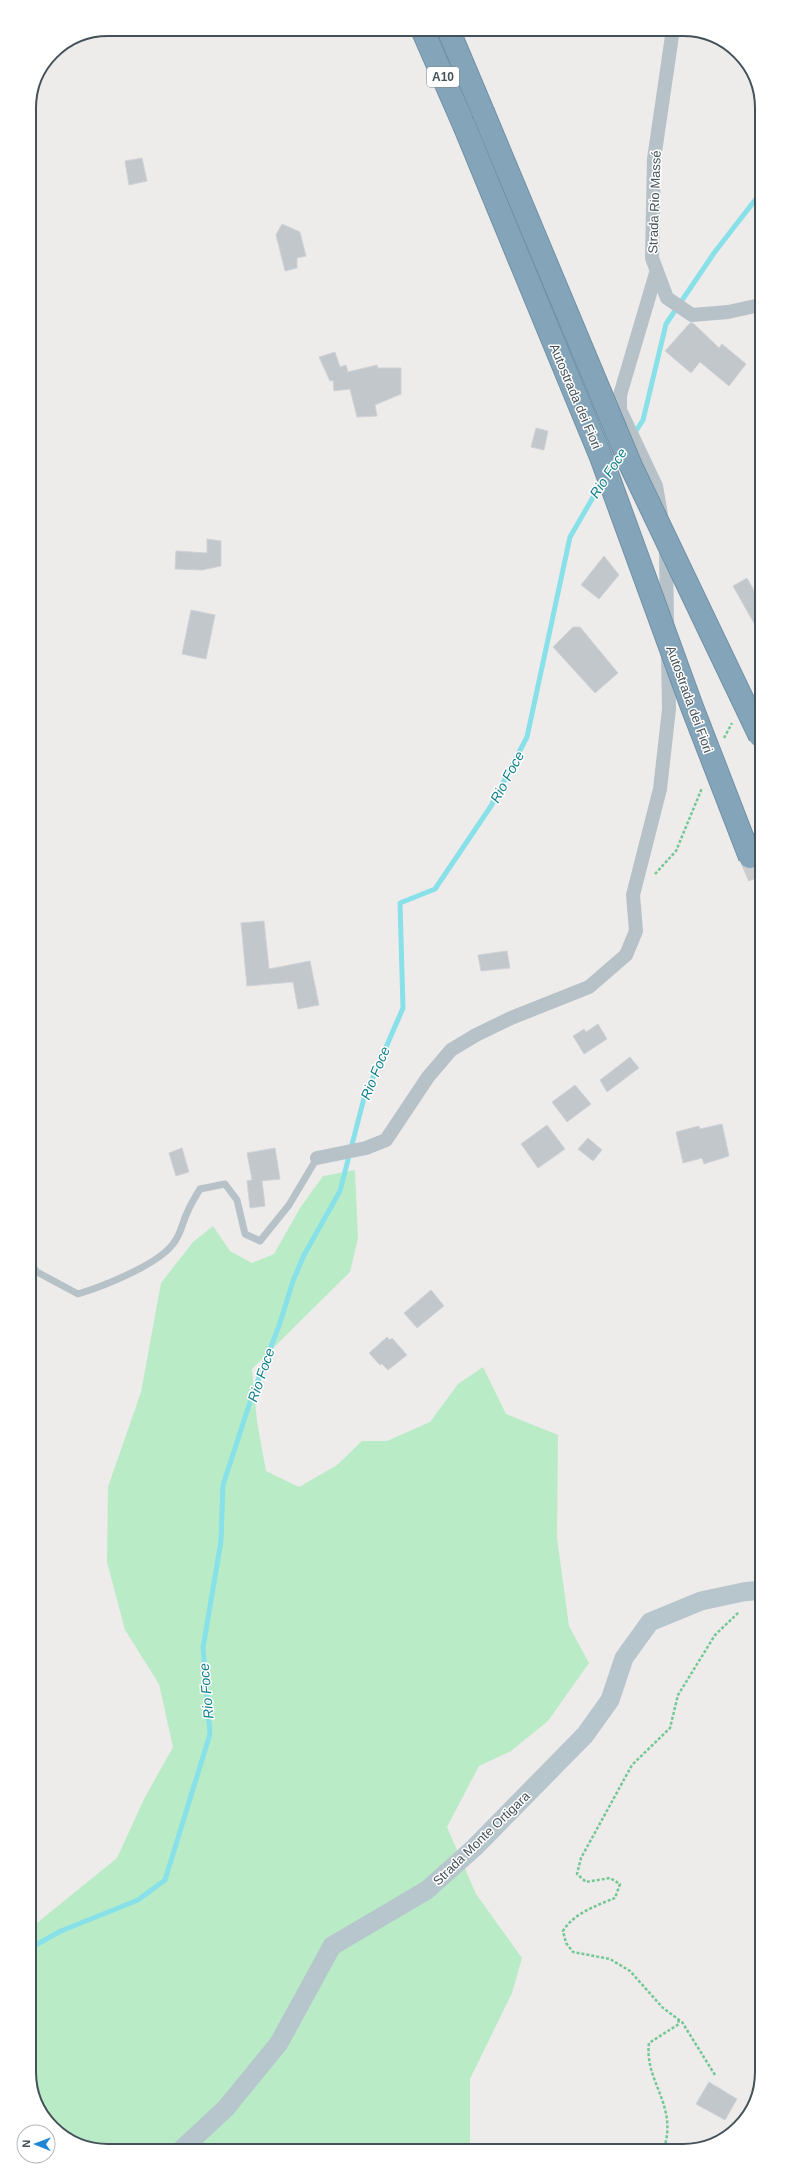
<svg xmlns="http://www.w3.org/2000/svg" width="791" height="2180" viewBox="0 0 791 2180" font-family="Helvetica,sans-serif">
	<rect width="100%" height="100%" fill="#eeebeb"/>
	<path fill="#b9ecc6" d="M 355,1170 L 358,1238 L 350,1272 L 252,1369 L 257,1421 L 266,1471 L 299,1487 L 337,1465 L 362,1441 L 387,1441 L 430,1422 L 458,1384 L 483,1367 L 506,1414 L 558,1435 L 557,1538 L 569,1626 L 589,1663 L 548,1721 L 511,1751 L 479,1766 L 447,1827 L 476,1894 L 522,1958 L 512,1993 L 470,2079 L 470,2149 L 103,2151 L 60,2135 L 32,2093 L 32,1927 L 117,1858 L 144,1799 L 173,1747 L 159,1684 L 125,1630 L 107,1562 L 108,1487 L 141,1392 L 161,1283 L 193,1242 L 213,1226 L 230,1251 L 252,1263 L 274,1254 L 300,1208 L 323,1176 Z"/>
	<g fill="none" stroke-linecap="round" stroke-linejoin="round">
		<g stroke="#88e0e8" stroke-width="5">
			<path d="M 634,434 L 643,420 L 666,324 L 714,253 L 759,195"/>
			<path d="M 32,1947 L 61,1931 L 138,1900 L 165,1880 L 210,1734 L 203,1648 L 221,1541 L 223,1485 L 252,1396 L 280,1323 L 293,1281 L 304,1255 L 340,1191 L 364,1098 L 403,1008 L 400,903 L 435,889 L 491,806 L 527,737 L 570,537 L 603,480"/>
		</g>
	</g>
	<g fill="#c2c7cb" stroke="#cfd2d7">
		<path d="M 142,158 L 147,181 L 129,185 L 125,161 Z"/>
		<path d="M 282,224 L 300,232 L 306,256 L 297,258 L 297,268 L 285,271 L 276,235 Z"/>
		<path d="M 690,323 L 693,323 L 719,348 L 722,344 L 746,364 L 729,386 L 700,362 L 691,373 L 665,351 Z"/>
		<path d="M 335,352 L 340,367 L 346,365 L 348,372 L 377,365 L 378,368 L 401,368 L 401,394 L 375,405 L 377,416 L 357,417 L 350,389 L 334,391 L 333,380 L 330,381 L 319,357 Z"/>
		<path d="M 536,428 L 548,431 L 544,450 L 531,447 Z"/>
		<path d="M 207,539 L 221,541 L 221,566 L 202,570 L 175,569 L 176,551 L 207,553 Z"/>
		<path d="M 604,556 L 619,575 L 599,599 L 581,585 Z"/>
		<path d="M 747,578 L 760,601 L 760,634 L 733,586 Z"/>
		<path d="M 191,610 L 215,615 L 206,659 L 182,654 Z"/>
		<path d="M 573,627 L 580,627 L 618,673 L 595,693 L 553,647 Z"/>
		<path d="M 264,921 L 269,969 L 310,961 L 319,1005 L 298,1009 L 293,982 L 247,986 L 241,923 Z"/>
		<path d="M 507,951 L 510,968 L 481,971 L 478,955 Z"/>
		<path d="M 598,1024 L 607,1039 L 584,1054 L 573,1036 L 584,1029 L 586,1032 Z"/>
		<path d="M 630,1057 L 639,1068 L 607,1092 L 600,1080 Z"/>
		<path d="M 575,1085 L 591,1104 L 567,1122 L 552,1102 Z"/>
		<path d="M 722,1124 L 729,1156 L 704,1164 L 702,1158 L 683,1163 L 676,1132 L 699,1126 L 700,1129 Z"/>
		<path d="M 547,1125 L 565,1149 L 538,1168 L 521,1144 Z"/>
		<path d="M 588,1138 L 602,1150 L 593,1161 L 578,1149 Z"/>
		<path d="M 182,1148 L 189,1172 L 176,1176 L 169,1153 Z"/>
		<path d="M 275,1148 L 280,1179 L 262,1181 L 265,1206 L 250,1208 L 247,1181 L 252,1180 L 247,1153 Z"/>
		<path d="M 431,1290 L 444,1306 L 417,1328 L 404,1313 Z"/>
		<path d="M 387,1337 L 390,1340 L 392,1338 L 407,1355 L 388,1370 L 382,1364 L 380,1365 L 369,1353 Z"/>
		<path d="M 709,2082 L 737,2099 L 725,2120 L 696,2104 Z"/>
	</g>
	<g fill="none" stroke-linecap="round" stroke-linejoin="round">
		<path stroke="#ccccce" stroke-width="22" stroke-dasharray="22 11" stroke-linecap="butt" d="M 750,857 L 760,880"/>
		<defs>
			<g id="motorway">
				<path d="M 422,29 L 464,125"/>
				<path d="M 448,29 L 483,112"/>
			</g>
		</defs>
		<use href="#motorway" stroke="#6f90a5" stroke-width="24"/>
		<g stroke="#73c893" stroke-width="2.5" stroke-dasharray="3 2" stroke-linecap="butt">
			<path d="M 724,738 L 732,723"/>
			<path d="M 655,874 L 676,851 L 702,788"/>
			<path d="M 715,2075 L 682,2022 L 663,2008 L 630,1971 L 610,1959 L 573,1952 L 566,1943 L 563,1931 C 573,1914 597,1905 615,1898 L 620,1884 L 610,1878 L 586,1882 L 577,1874 L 581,1858 L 632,1765 L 670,1728 L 678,1695 L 715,1635 L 739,1612"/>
			<path d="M 664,2148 C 678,2105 644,2081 649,2043 L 679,2024 L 678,2018"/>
			<path d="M 579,2149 L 586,2146 L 598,2149"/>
		</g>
		<path stroke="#b7c2c8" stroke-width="7" d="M 31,1265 L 37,1272 L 78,1294 C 104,1286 157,1265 173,1244 C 182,1233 182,1222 188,1211 C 191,1203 196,1196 200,1189 L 225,1184 L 237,1200 L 245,1234 L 260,1241 L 289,1205 L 317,1158"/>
		<g stroke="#b7c2c8" stroke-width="14">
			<path d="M 673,29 L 654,159 L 652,258 L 667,298 L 692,315 L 728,312 L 760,305"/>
			<path d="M 656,273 L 620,395 L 620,410 L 656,486 L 661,515"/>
			<path d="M 666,547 L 667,625"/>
			<path d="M 317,1158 L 366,1148 L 386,1140 L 428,1077 L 451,1050 L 476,1035 L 511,1018 L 589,987 L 626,955 L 636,931 L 633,895 L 660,789 L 669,709 L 668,655"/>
		</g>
		<path stroke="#b7c5cd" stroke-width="19" d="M 181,2150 L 226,2108 L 279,2043 L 332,1946 L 427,1890 L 474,1848 L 585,1735 L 610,1700 L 624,1658 L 650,1622 L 701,1601 L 743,1592 L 761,1590"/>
		<use href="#motorway" stroke="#84a5b9" stroke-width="22"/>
		<defs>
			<g id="motorway-bridge">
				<path d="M 483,112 L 631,466 L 760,736"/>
				<path d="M 464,125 L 601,457 L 692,707 L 750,857"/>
			</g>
		</defs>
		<use href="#motorway-bridge" stroke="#6f90a5" stroke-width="24" stroke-linecap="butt"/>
		<use href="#motorway-bridge" stroke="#84a5b9" stroke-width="22"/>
	</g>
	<g text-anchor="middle" stroke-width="3" stroke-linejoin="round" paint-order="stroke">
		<rect fill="#fff" stroke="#7c858a" stroke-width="1" x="427" y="67" width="32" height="20" rx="3"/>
		<g font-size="12" font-weight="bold" fill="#445158">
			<text x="443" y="81">A10</text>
		</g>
		<g font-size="13" fill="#445158" stroke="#fff">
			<text transform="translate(654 202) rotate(-88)" y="5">Strada Rio Massé</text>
			<text transform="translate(576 396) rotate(67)" y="5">Autostrada dei Fiori</text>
			<text transform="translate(690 699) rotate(70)" y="5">Autostrada dei Fiori</text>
			<text transform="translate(481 1838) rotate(-44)" y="5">Strada Monte Ortigara</text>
		</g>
		<g font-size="14" font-style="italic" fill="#11808a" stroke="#fff">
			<text transform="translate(608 473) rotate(-57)" y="5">Rio Foce</text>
			<text transform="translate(507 777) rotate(-62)" y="5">Rio Foce</text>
			<text transform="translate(375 1073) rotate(-68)" y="5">Rio Foce</text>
			<text transform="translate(261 1375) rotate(-71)" y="5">Rio Foce</text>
			<text transform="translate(206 1691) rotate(-95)" y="5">Rio Foce</text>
		</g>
	</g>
	<path d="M0 0H791V2180H0ZM108 36H683A72 72 0 0 1 755 108V2072A72 72 0 0 1 683 2144H108A72 72 0 0 1 36 2072V108A72 72 0 0 1 108 36Z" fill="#fff" fill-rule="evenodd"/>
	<path fill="none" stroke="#445158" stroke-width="2" d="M108 36H683A72 72 0 0 1 755 108V2072A72 72 0 0 1 683 2144H108A72 72 0 0 1 36 2072V108A72 72 0 0 1 108 36Z"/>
	<g transform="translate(36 2144) rotate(271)"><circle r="19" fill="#ffffff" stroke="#b4b9bc"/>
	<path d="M0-3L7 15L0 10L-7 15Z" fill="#1f86d5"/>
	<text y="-6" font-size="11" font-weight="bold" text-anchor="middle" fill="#445158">N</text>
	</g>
</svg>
